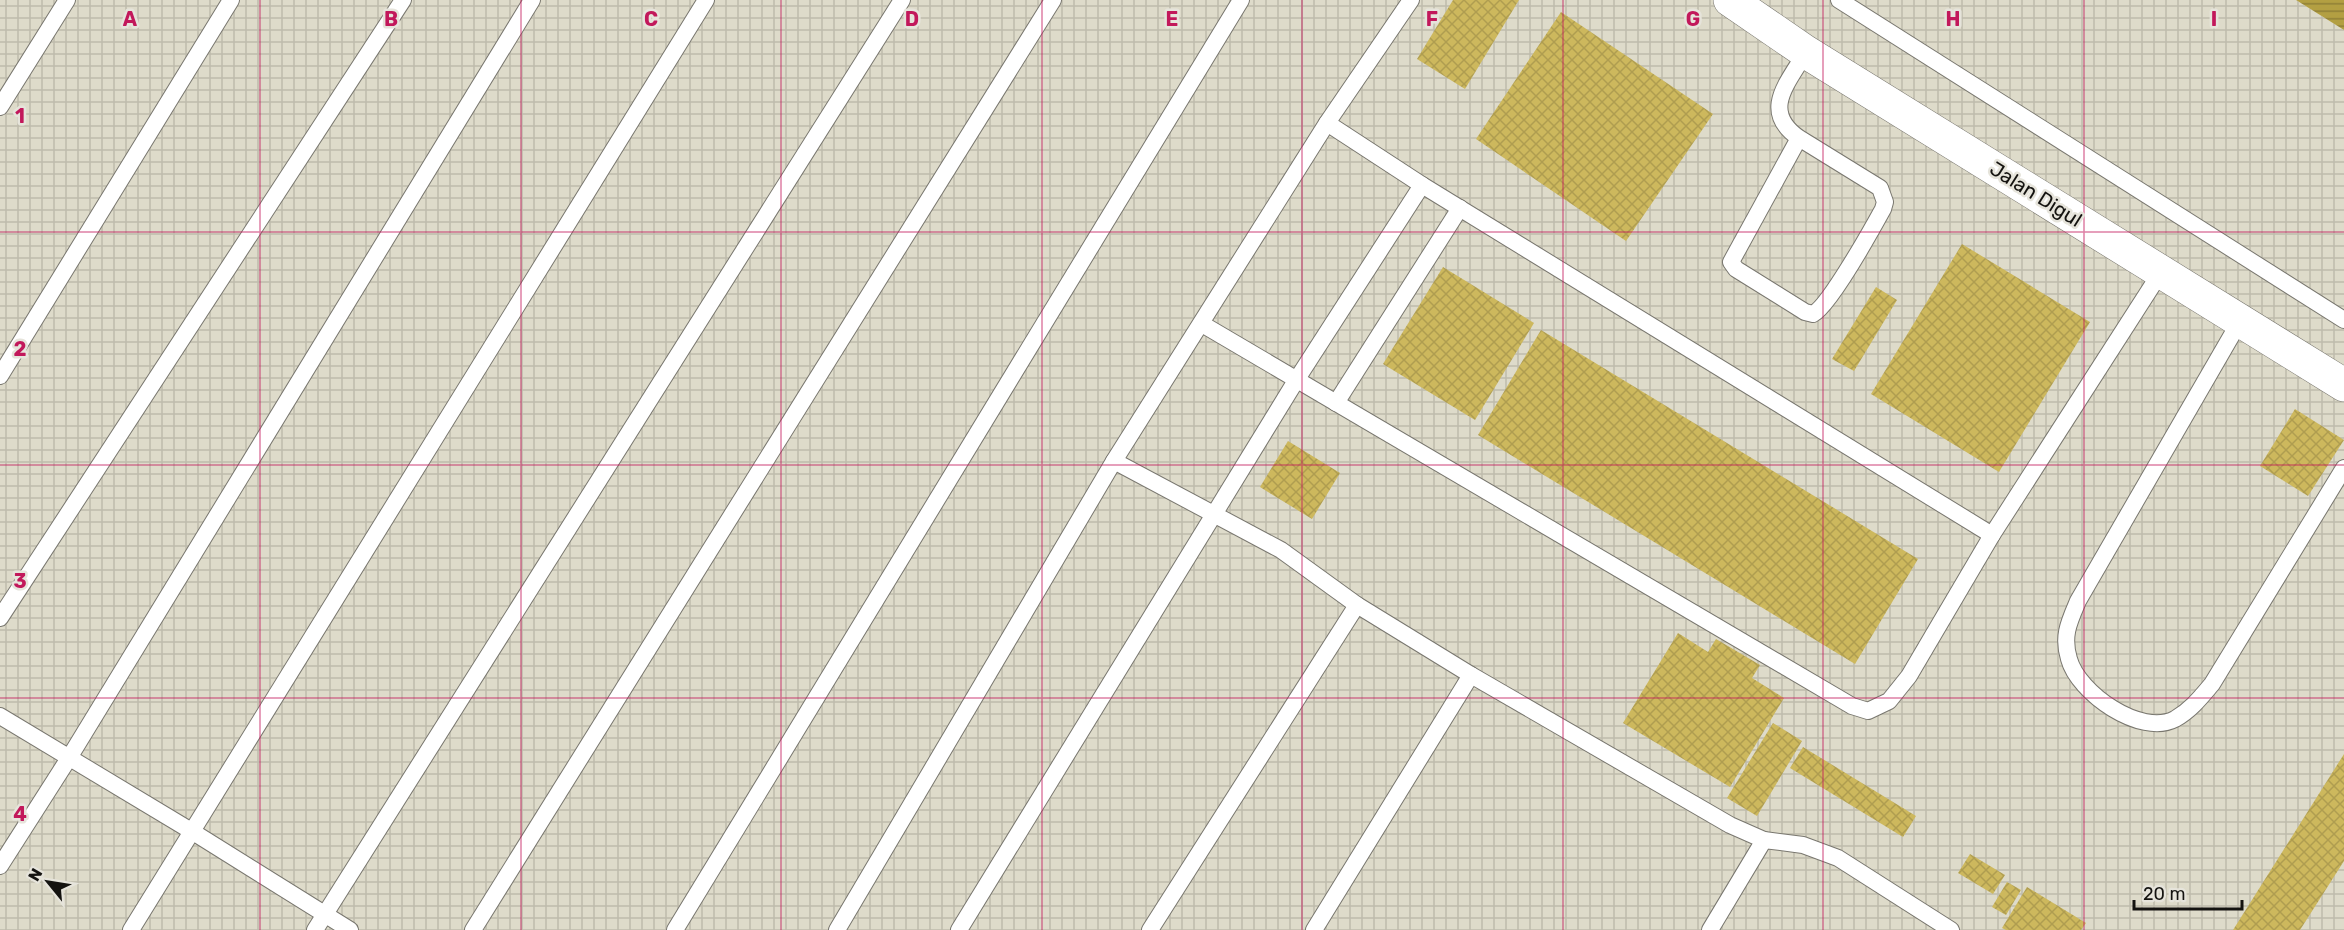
<svg xmlns="http://www.w3.org/2000/svg" width="2344" height="930" viewBox="0 0 2344 930" font-family="Rubik,sans-serif">
	<defs>
		<pattern id="industrial-grid" width="8" height="8" patternUnits="userSpaceOnUse" patternTransform="scale(1.5)"><rect width="8" height="8" fill="#dedbca"/><path d="M0 4h8M4 0v8" fill="none" stroke="#bebbac"/></pattern>
		<pattern id="water-rules" width="6" height="5" patternUnits="userSpaceOnUse" patternTransform="scale(1.5)"><rect width="6" height="5" fill="#b39f42"/><path d="M0 2.5h6" fill="none" stroke="#908036"/></pattern>
		<pattern id="building-cross-hatch" width="8" height="8" patternUnits="userSpaceOnUse" patternTransform="scale(1.5)"><rect width="8" height="8" fill="#cdb85d"/><path d="M0 0l8 8M0 8l8-8" fill="none" stroke="#af9d50"/></pattern>
	</defs>
	<rect width="100%" height="100%" fill="#e6e4db"/>
	<path fill="url(#industrial-grid)" d="M 0,0 L 2296,0 L 2344,30 L 2344,930 L 0,930 Z"/>
	<path fill="url(#water-rules)" d="M 2296,0 L 2344,0 L 2344,30 Z"/>
	<g fill="url(#building-cross-hatch)">
		<path d="M 1453,0 L 1519,0 L 1465,89 L 1417,59 Z"/>
		<path d="M 1561,12 L 1713,114 L 1626,241 L 1476,139 Z"/>
		<path d="M 1962,244 L 2090,322 L 1999,472 L 1871,394 Z"/>
		<path d="M 1443,267 L 1534,323 L 1475,420 L 1383,364 Z"/>
		<path d="M 1876,287 L 1897,300 L 1854,371 L 1832,359 Z"/>
		<path d="M 1541,330 L 1918,559 L 1855,664 L 1478,435 Z"/>
		<path d="M 2295,409 L 2344,440 L 2308,496 L 2260,466 Z"/>
		<path d="M 1288,441 L 1340,473 L 1312,519 L 1260,487 Z"/>
		<path d="M 1678,633 L 1708,652 L 1716,639 L 1760,665 L 1752,678 L 1784,698 L 1730,787 L 1623,723 Z"/>
		<path d="M 1773,723 L 1802,741 L 1757,816 L 1727,798 Z"/>
		<path d="M 1803,747 L 1916,816 L 1903,837 L 1790,768 Z"/>
		<path d="M 2344,754 L 2344,861 L 2300,930 L 2233,930 Z"/>
		<path d="M 1970,854 L 2005,875 L 1993,894 L 1958,873 Z"/>
		<path d="M 2007,882 L 2021,890 L 2006,915 L 1992,907 Z"/>
		<path d="M 2027,887 L 2086,923 L 2081,930 L 2006,930 L 2002,928 Z"/>
	</g>
	<g fill="none" stroke-linecap="round" stroke-linejoin="round">
		<defs>
			<g id="lane">
				<path d="M 1839,0 L 2344,320"/>
				<path d="M 0,107 L 67,0"/>
				<path d="M 1799,138 L 1731,262 L 1736,269 L 1805,312 L 1813,314 C 1829,306 1872,229 1883,209 L 1885,202 L 1880,188 L 1799,138 C 1760,111 1788,83 1806,52"/>
				<path d="M 2240,321 L 2078,601 C 2069,622 2062,636 2069,659 C 2078,693 2141,737 2175,719 C 2191,710 2201,697 2212,684 L 2344,468"/>
				<path d="M 1202,324 L 1852,706 L 1868,711 L 1889,701 L 1909,676 L 1992,535 L 1422,185 L 1327,123"/>
				<path d="M 0,376 L 231,0"/>
				<path d="M 1336,403 L 1460,208"/>
				<path d="M 1114,461 L 1281,550 L 1357,605 L 1471,675 L 1730,825 L 1764,840 L 1803,845 L 1838,858 L 1951,930"/>
				<path d="M 1992,535 L 2161,272"/>
				<path d="M 0,618 L 403,0"/>
				<path d="M 0,716 L 193,832 L 350,930"/>
				<path d="M 0,866 L 69,758 L 532,0"/>
				<path d="M 131,930 L 706,0"/>
				<path d="M 315,930 L 902,0"/>
				<path d="M 473,930 L 1053,0"/>
				<path d="M 675,930 L 1241,0"/>
				<path d="M 837,930 L 1114,461 L 1327,123 L 1411,0"/>
				<path d="M 959,930 L 1297,379 L 1422,185"/>
				<path d="M 1150,930 L 1357,605"/>
				<path d="M 1314,930 L 1471,675"/>
				<path d="M 1710,930 L 1764,840"/>
			</g>
			<path id="street" d="M 1730,0 L 1806,52 L 2344,385"/>
		</defs>
		<use href="#lane" stroke="#79776f" stroke-width="18"/>
		<use href="#street" stroke="#79776f" stroke-width="34"/>
		<use href="#lane" stroke="#fff" stroke-width="16"/>
		<use href="#street" stroke="#fff" stroke-width="33"/>
	</g>
	<path fill="none" stroke="#c2185b" stroke-width="1.5" stroke-opacity="0.55" d="M 260,0 L 260,930M 521,0 L 521,930M 781,0 L 781,930M 1042,0 L 1042,930M 1302,0 L 1302,930M 1563,0 L 1563,930M 1823,0 L 1823,930M 2084,0 L 2084,930M 0,232 L 2344,232M 0,465 L 2344,465M 0,698 L 2344,698"/>
	<g text-anchor="middle" stroke-width="5" stroke-linejoin="round" paint-order="stroke">
		<g font-size="20" fill="#141310" stroke="#e6e4db">
			<text transform="translate(2036 194) rotate(32)" y="7">Jalan Digul</text>
		</g>
	</g>
	<g font-size="20" text-anchor="middle" font-weight="bold" fill="#c2185b" stroke="#e6e4db" stroke-width="5" stroke-linejoin="round" paint-order="stroke">
		<text x="130" y="26">A</text>
		<text x="391" y="26">B</text>
		<text x="651" y="26">C</text>
		<text x="912" y="26">D</text>
		<text x="1172" y="26">E</text>
		<text x="1432" y="26">F</text>
		<text x="1693" y="26">G</text>
		<text x="1953" y="26">H</text>
		<text x="2214" y="26">I</text>
		<text x="20" y="123">1</text>
		<text x="20" y="356">2</text>
		<text x="20" y="588">3</text>
		<text x="20" y="821">4</text>
	</g>
	<g transform="translate(48 882) rotate(300)" stroke="#e6e4db" stroke-width="4.5" paint-order="stroke">
	<path d="M0-4.5L10 22L0 15L-10 22Z" fill="#141310"/>
	<text y="-9" font-size="16" font-weight="bold" text-anchor="middle" fill="#141310">N</text>
	</g>
	<path d="M2134 900v9h108v-9" fill="none" stroke="#141310" stroke-width="3"/>
	<text x="2143" y="900" font-size="18" fill="#141310" stroke="#e6e4db" stroke-width="4.5" paint-order="stroke">20 m</text>
</svg>
